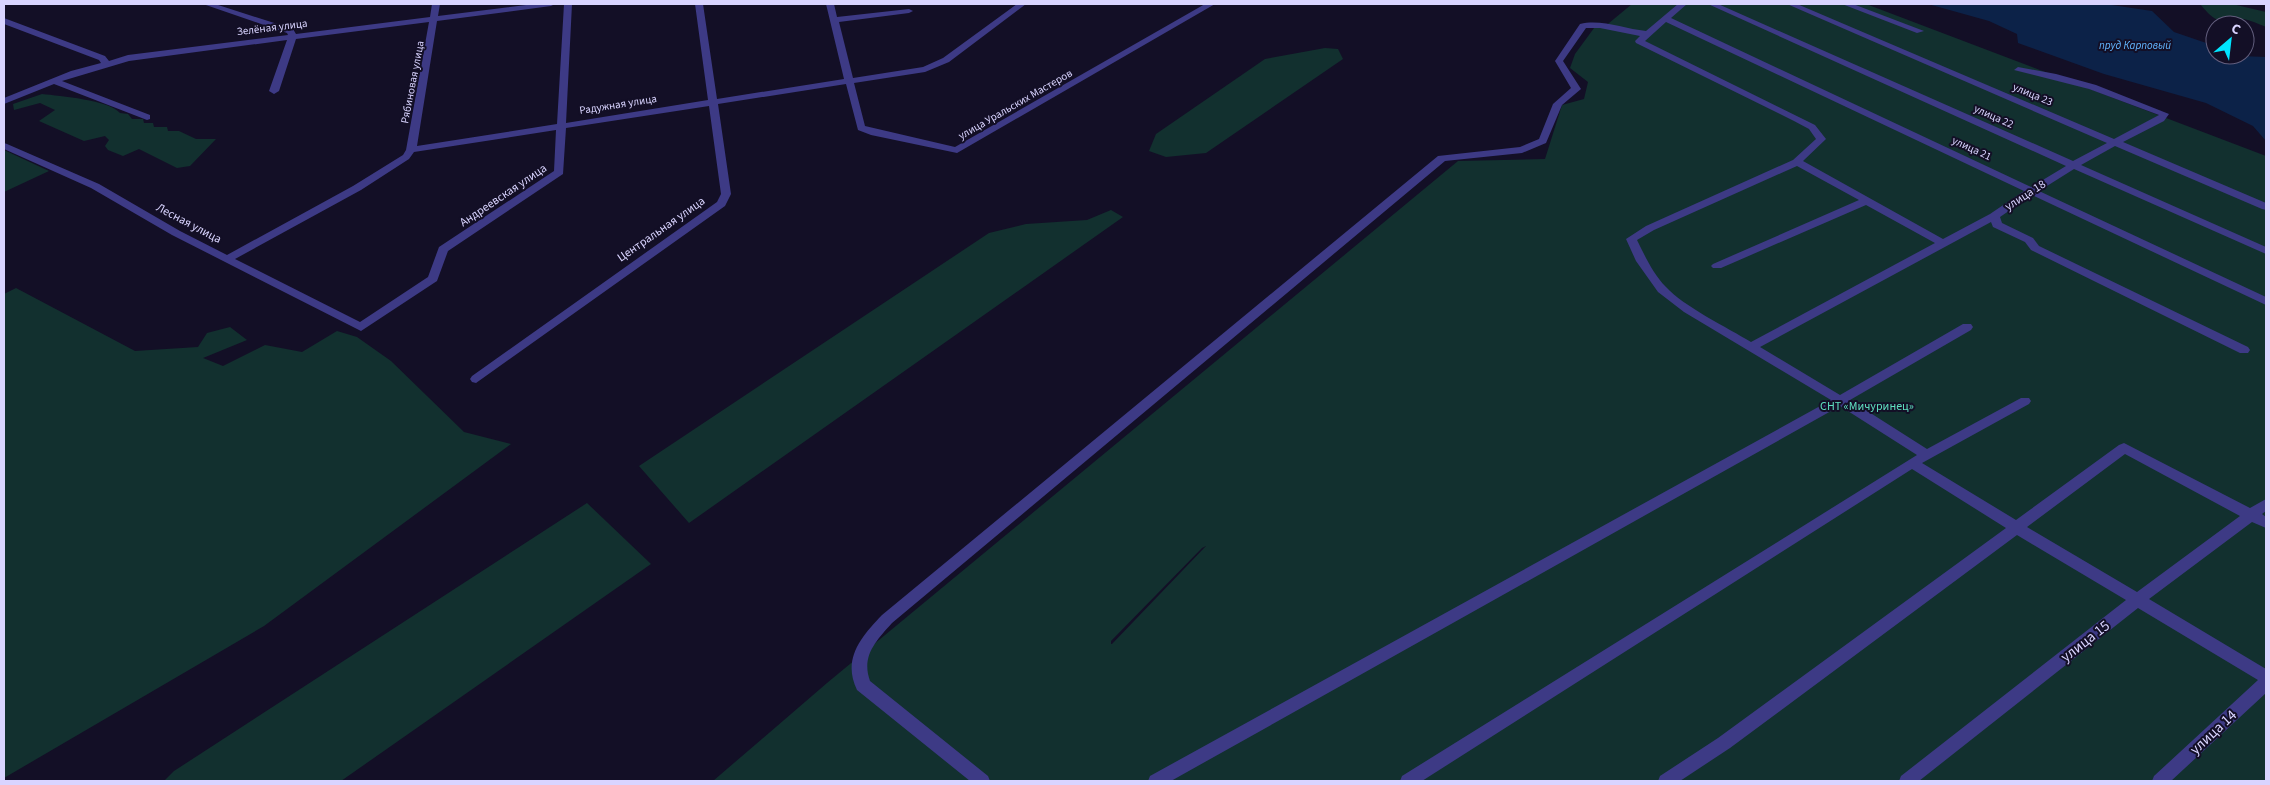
<svg xmlns="http://www.w3.org/2000/svg" width="2270" height="785" viewBox="0 0 2270 785" font-family="'Source Sans 3',sans-serif">
	<rect width="100%" height="100%" fill="#130f26"/>
	<g fill="#12302f" fill-rule="evenodd">
		<path d="M 1632,4 L 1866,4 L 2266,156 L 2266,781 L 713,781 L 827,683 L 1458,161 L 1545,159 L 1562,105 L 1584,99 L 1588,82 L 1570,68 L 1575,54 L 1597,24 L 1603,28 ZM 1206,546 L 1112,644 L 1111,644 L 1111,641 L 1202,548 Z"/>
		<path d="M 2200,4 L 2232,4 L 2266,12 L 2266,27 C 2259,24 2250,20 2243,19 C 2217,16 2221,29 2200,4 Z"/>
		<path d="M 1325,48 L 1338,49 L 1343,59 L 1206,153 L 1166,157 L 1149,151 L 1156,134 L 1265,59 Z"/>
		<path d="M 42,94 C 60,96 109,100 120,113 L 128,114 L 132,119 L 143,119 L 144,123 L 153,123 L 154,127 L 167,127 L 168,131 L 179,131 L 196,139 L 216,139 L 190,166 L 177,168 L 139,149 L 123,156 L 108,150 L 105,146 L 109,140 L 105,136 L 84,141 L 39,121 L 55,110 L 40,103 L 14,110 L 13,104 Z"/>
		<path d="M 4,150 L 49,171 L 4,192 Z"/>
		<path d="M 1111,210 L 1123,217 L 689,523 L 639,466 L 989,233 L 1026,224 L 1087,220 Z"/>
		<path d="M 16,288 L 135,351 L 198,347 L 207,333 L 230,327 L 247,340 L 203,358 L 223,366 L 265,345 L 302,352 L 337,331 L 357,337 L 391,361 L 464,432 L 511,444 L 264,626 L 4,778 L 4,294 Z"/>
		<path d="M 587,503 L 651,564 L 341,781 L 164,781 L 174,771 Z"/>
	</g>
	<path fill="#0c2248" d="M 1928,4 L 2105,4 L 2152,11 L 2174,32 L 2215,46 L 2215,55 L 2266,57 L 2266,141 L 2253,126 L 2206,103 L 2104,74 L 2018,43 L 2017,34 L 1989,21 Z"/>
	<g fill="none" stroke-linecap="round" stroke-linejoin="round">
		<g fill="#3d3a85" fill-rule="evenodd">
			<path d="M 203,4 L 215,4 L 293,29 L 296,34 L 430,17 L 432,4 L 440,4 L 438,16 L 534,4 L 555,4 L 551,6 L 437,21 L 417,146 L 557,124 L 564,4 L 572,4 L 566,123 L 708,100 L 695,4 L 703,4 L 717,99 L 844,79 L 826,4 L 834,4 L 837,17 L 909,9 L 913,11 L 909,13 L 839,22 L 853,78 L 923,67 L 943,58 L 1017,4 L 1026,4 L 949,62 L 925,72 L 854,83 L 865,126 L 955,147 L 1205,4 L 1215,4 L 957,153 L 871,135 L 858,130 L 846,84 L 718,104 L 731,194 L 725,206 L 476,383 L 472,382 L 470,379 L 472,376 L 717,202 L 721,194 L 709,106 L 566,128 L 563,174 L 448,251 L 437,281 L 361,331 L 172,235 L 91,188 L 4,149 L 4,143 L 7,144 L 99,184 L 180,231 L 227,255 L 353,186 L 403,155 L 406,150 L 429,22 L 296,39 L 279,91 L 274,94 L 269,91 L 287,40 L 129,61 L 62,81 L 150,115 L 150,119 L 147,120 L 54,84 L 4,104 L 4,98 L 71,71 L 101,63 L 99,60 L 4,24 L 4,18 L 105,56 L 109,61 L 128,55 L 288,35 L 287,33 ZM 556,130 L 554,171 L 439,247 L 428,277 L 360,322 L 235,259 L 361,190 L 409,159 L 414,152 Z"/>
			<path d="M 1678,4 L 1687,4 L 1671,18 L 2031,187 L 2066,166 L 1708,4 L 1718,4 L 2073,161 L 2107,143 L 1787,4 L 1797,4 L 2114,139 L 2159,115 L 2089,89 L 2014,70 L 2018,67 L 2056,74 L 2096,85 L 2169,114 L 2164,121 L 2123,142 L 2266,203 L 2266,210 L 2262,209 L 2115,146 L 2081,165 L 2266,247 L 2266,254 L 2074,169 L 2039,191 L 2266,297 L 2266,305 L 2032,195 L 2000,217 L 2002,223 L 2033,238 L 2039,246 L 2248,347 L 2250,350 L 2248,353 L 2240,353 L 2031,250 L 2025,242 L 1993,227 L 1991,222 L 1760,347 L 1840,395 L 1963,324 L 1971,324 L 1973,327 L 1971,330 L 1850,400 L 1927,449 L 2021,398 L 2029,398 L 2031,401 L 2029,404 L 1922,463 L 2016,520 L 2119,445 L 2124,443 L 2250,508 L 2266,499 L 2266,511 L 2262,514 L 2266,517 L 2266,528 L 2252,522 L 2149,599 L 2266,669 L 2266,693 L 2171,781 L 2152,781 L 2154,776 L 2258,680 L 2138,608 L 1919,781 L 1899,781 L 1901,776 L 2126,600 L 2017,535 L 1730,748 L 1680,781 L 1658,781 L 1660,776 L 1718,738 L 2006,528 L 1912,469 L 1422,781 L 1400,781 L 1402,776 L 1917,455 L 1840,406 L 1171,781 L 1148,781 L 1150,776 L 1831,400 L 1684,312 L 1658,292 L 1636,261 L 1626,239 L 1646,226 L 1793,160 L 1816,139 L 1809,129 L 1794,121 L 1636,43 L 1635,41 L 1640,36 L 1600,28 L 1586,28 L 1563,61 L 1581,89 L 1562,105 L 1546,143 L 1522,153 L 1445,161 L 892,623 C 876,641 861,656 870,681 L 988,776 L 990,781 L 970,781 L 857,690 C 842,659 861,637 882,615 L 1438,156 L 1520,147 L 1539,139 L 1553,104 L 1571,88 L 1555,61 L 1580,24 C 1602,19 1624,29 1646,31 ZM 1666,22 L 2024,191 L 1990,214 L 1943,239 L 1803,161 L 1826,139 L 1815,125 L 1645,41 ZM 1797,166 L 1859,200 L 1713,264 L 1711,266 L 1713,268 L 1721,268 L 1866,205 L 1935,243 L 1751,342 C 1728,328 1683,306 1666,287 C 1653,274 1645,256 1637,240 L 1654,230 ZM 2125,454 L 2240,516 L 2137,592 L 2027,527 Z"/>
			<path d="M 1842,4 L 1853,4 L 1924,31 L 1917,33 Z"/>
		</g>
	</g>
	<g text-anchor="middle" stroke-width="4" stroke-linejoin="round" paint-order="stroke">
		<g font-size="11" fill="#d9d4ff" stroke="#130f26">
			<text transform="translate(272 27) rotate(-7)" y="4">Зелёная улица</text>
			<text transform="translate(412 82) rotate(-79)" y="4">Рябиновая улица</text>
			<text transform="translate(2033 94) rotate(23)" y="4">улица 23</text>
			<text transform="translate(618 104) rotate(-9)" y="4">Радужная улица</text>
			<text transform="translate(1015 104) rotate(-30)" y="4">улица Уральских Мастеров</text>
			<text transform="translate(1994 116) rotate(24)" y="4">улица 22</text>
			<text transform="translate(1972 148) rotate(25)" y="4">улица 21</text>
		</g>
		<g font-size="11" font-style="italic" fill="#62b6ff" stroke="#130f26">
			<text x="2135" y="49">пруд Карповый</text>
		</g>
		<g font-size="12" fill="#d9d4ff" stroke="#130f26">
			<text transform="translate(503 195) rotate(-34)" y="4">Андреевская улица</text>
			<text transform="translate(2025 195) rotate(-33)" y="4">улица 18</text>
			<text transform="translate(189 223) rotate(28)" y="4">Лесная улица</text>
			<text transform="translate(661 229) rotate(-35)" y="4">Центральная улица</text>
		</g>
		<g font-size="12" fill="#5fe0c0" stroke="#130f26">
			<text x="1867" y="410">СНТ «Мичуринец»</text>
		</g>
		<g font-size="15" fill="#d9d4ff" stroke="#130f26">
			<text transform="translate(2085 641) rotate(-38)" y="5">улица 15</text>
			<text transform="translate(2213 732) rotate(-43)" y="5">улица 14</text>
		</g>
	</g>
	<rect width="2270" height="785" fill="none" stroke="#d9d4ff" stroke-width="10"/>
	<g transform="translate(2230 40) rotate(28)"><circle r="24" fill="#130f26" stroke="#625e7d"/>
	<path d="M0-4L9 19L0 12L-9 19Z" fill="#00e5ff"/>
	<text y="-8" font-size="14" font-weight="bold" text-anchor="middle" fill="#d9d4ff">С</text>
	</g>
</svg>
